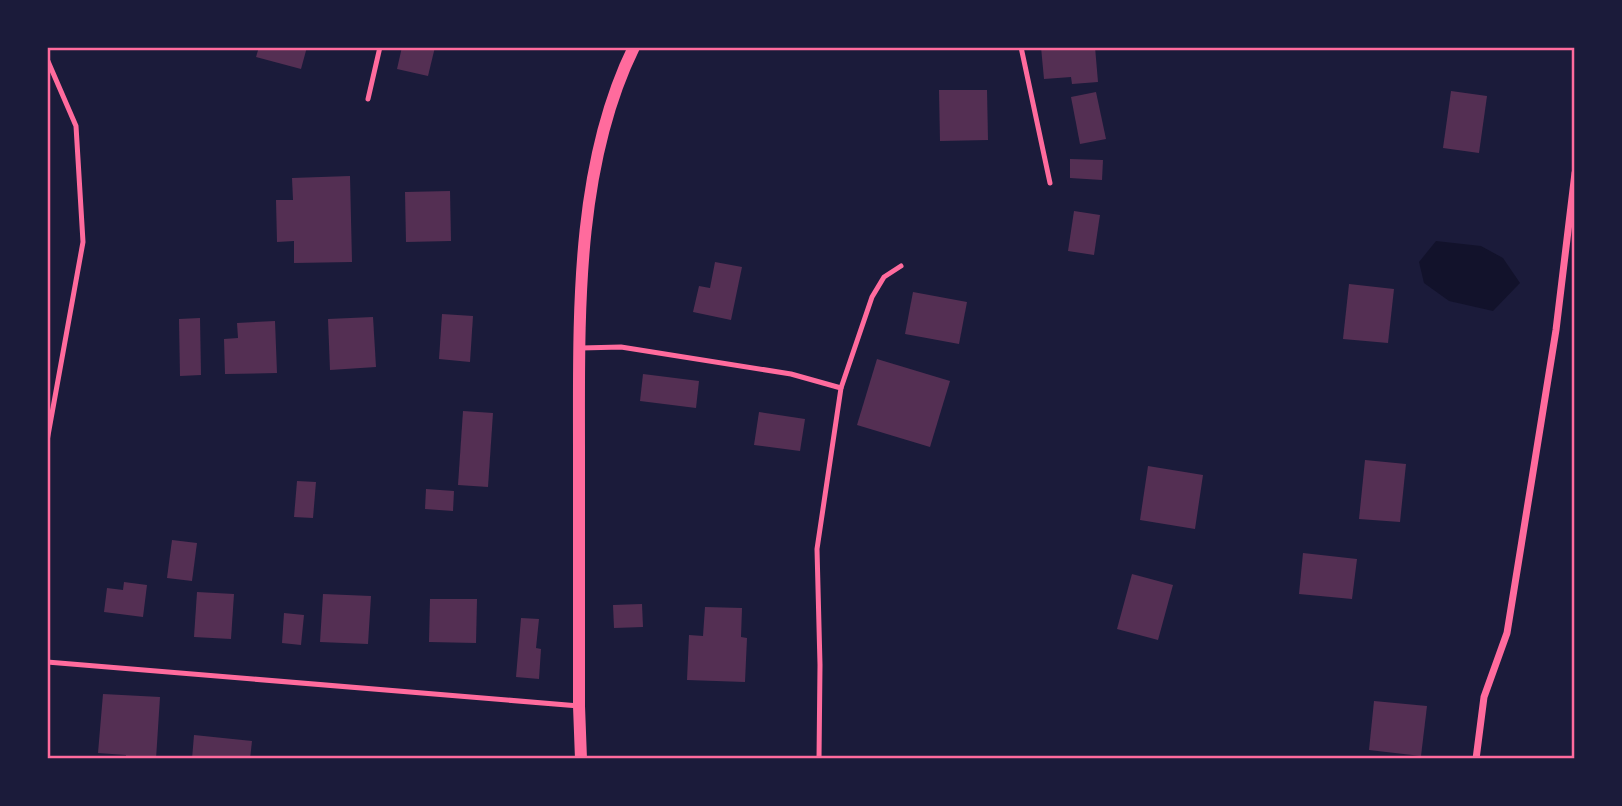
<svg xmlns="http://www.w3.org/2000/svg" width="1622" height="806" viewBox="0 0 1622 806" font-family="'Exo 2',sans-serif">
	<rect width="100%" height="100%" fill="#1b1b3a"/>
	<path fill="#12122b" d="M 1436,241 L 1481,246 L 1503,258 L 1520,283 L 1493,311 L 1449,301 L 1424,283 L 1419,262 Z"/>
	<g fill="#542f53">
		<path d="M 259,47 L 307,47 L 301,69 L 256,57 Z"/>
		<path d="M 402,47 L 435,47 L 428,76 L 397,69 Z"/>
		<path d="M 1041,47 L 1095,47 L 1098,82 L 1072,84 L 1071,77 L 1044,79 Z"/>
		<path d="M 939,90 L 987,90 L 988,140 L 940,141 Z"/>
		<path d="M 1451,91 L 1487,96 L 1479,153 L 1443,148 Z"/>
		<path d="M 1096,92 L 1106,139 L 1080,144 L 1071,97 Z"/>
		<path d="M 1070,159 L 1103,160 L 1102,180 L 1070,178 Z"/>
		<path d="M 350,176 L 352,262 L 294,263 L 294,241 L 277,242 L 276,200 L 293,200 L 292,178 Z"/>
		<path d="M 450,191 L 451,241 L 406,242 L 405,192 Z"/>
		<path d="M 1074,211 L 1100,215 L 1094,255 L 1068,251 Z"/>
		<path d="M 715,262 L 742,267 L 731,320 L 693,312 L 699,286 L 710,288 Z"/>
		<path d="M 1349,284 L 1394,289 L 1388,343 L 1343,339 Z"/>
		<path d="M 913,292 L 967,302 L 959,344 L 905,334 Z"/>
		<path d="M 442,314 L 473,316 L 470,362 L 439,359 Z"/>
		<path d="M 373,317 L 376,367 L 330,370 L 328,319 Z"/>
		<path d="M 200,318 L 201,375 L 180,376 L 179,319 Z"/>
		<path d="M 275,321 L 277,373 L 225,374 L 224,339 L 238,338 L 237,323 Z"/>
		<path d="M 877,359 L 950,381 L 930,447 L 857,425 Z"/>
		<path d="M 643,374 L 699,381 L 696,408 L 640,401 Z"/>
		<path d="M 463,411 L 493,413 L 488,487 L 458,485 Z"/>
		<path d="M 759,412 L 805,419 L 800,451 L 754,445 Z"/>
		<path d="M 1365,460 L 1406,464 L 1400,522 L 1359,519 Z"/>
		<path d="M 1148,466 L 1203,475 L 1195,529 L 1140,520 Z"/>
		<path d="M 297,481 L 316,482 L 313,518 L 294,517 Z"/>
		<path d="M 426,489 L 454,491 L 453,511 L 425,509 Z"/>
		<path d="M 172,540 L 197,543 L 192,581 L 167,578 Z"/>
		<path d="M 1303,553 L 1357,559 L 1352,599 L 1299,594 Z"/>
		<path d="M 1132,574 L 1173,585 L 1158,640 L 1117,629 Z"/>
		<path d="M 124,582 L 147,585 L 143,617 L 104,612 L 107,588 L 123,590 Z"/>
		<path d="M 197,592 L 234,594 L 231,639 L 194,637 Z"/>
		<path d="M 323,594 L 371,596 L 368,644 L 320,642 Z"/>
		<path d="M 430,599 L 477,599 L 476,643 L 429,642 Z"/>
		<path d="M 642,604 L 643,627 L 614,628 L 613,605 Z"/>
		<path d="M 705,607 L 742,608 L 741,637 L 747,638 L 745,682 L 687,680 L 689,635 L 703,636 Z"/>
		<path d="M 284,613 L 304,615 L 301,645 L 282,643 Z"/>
		<path d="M 521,618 L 539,619 L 536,648 L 541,649 L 539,679 L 516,677 Z"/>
		<path d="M 103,694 L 160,697 L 156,759 L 126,759 L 126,755 L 98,753 Z"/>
		<path d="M 1374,701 L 1427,706 L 1421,756 L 1369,750 Z"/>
		<path d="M 194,735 L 252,741 L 250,759 L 192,759 Z"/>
	</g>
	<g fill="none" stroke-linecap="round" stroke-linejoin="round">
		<g stroke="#ff6b9d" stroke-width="5">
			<path d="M 1021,47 L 1050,183"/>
			<path d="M 47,59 L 76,126 L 83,242 L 47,441"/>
			<path d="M 368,99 L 380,47"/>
			<path d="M 581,348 L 621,347 L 791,374 L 841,388 L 817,549 L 820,665 L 819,759"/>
			<path d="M 841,388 L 872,297 L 884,277 L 901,266"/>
			<path d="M 47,662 L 579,706"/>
		</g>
		<path stroke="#ff6b9d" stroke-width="7" d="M 1476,759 L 1484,697 L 1507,633 L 1556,330 L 1575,173"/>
		<path stroke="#ff6b9d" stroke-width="12" d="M 581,759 L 579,706 C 579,620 579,534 579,447 C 579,316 575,167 634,47"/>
	</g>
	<rect width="1622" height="806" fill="none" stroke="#1b1b3a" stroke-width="98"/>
	<rect x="49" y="49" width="1524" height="708" fill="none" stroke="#ff6b9d" stroke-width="2.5"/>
</svg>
